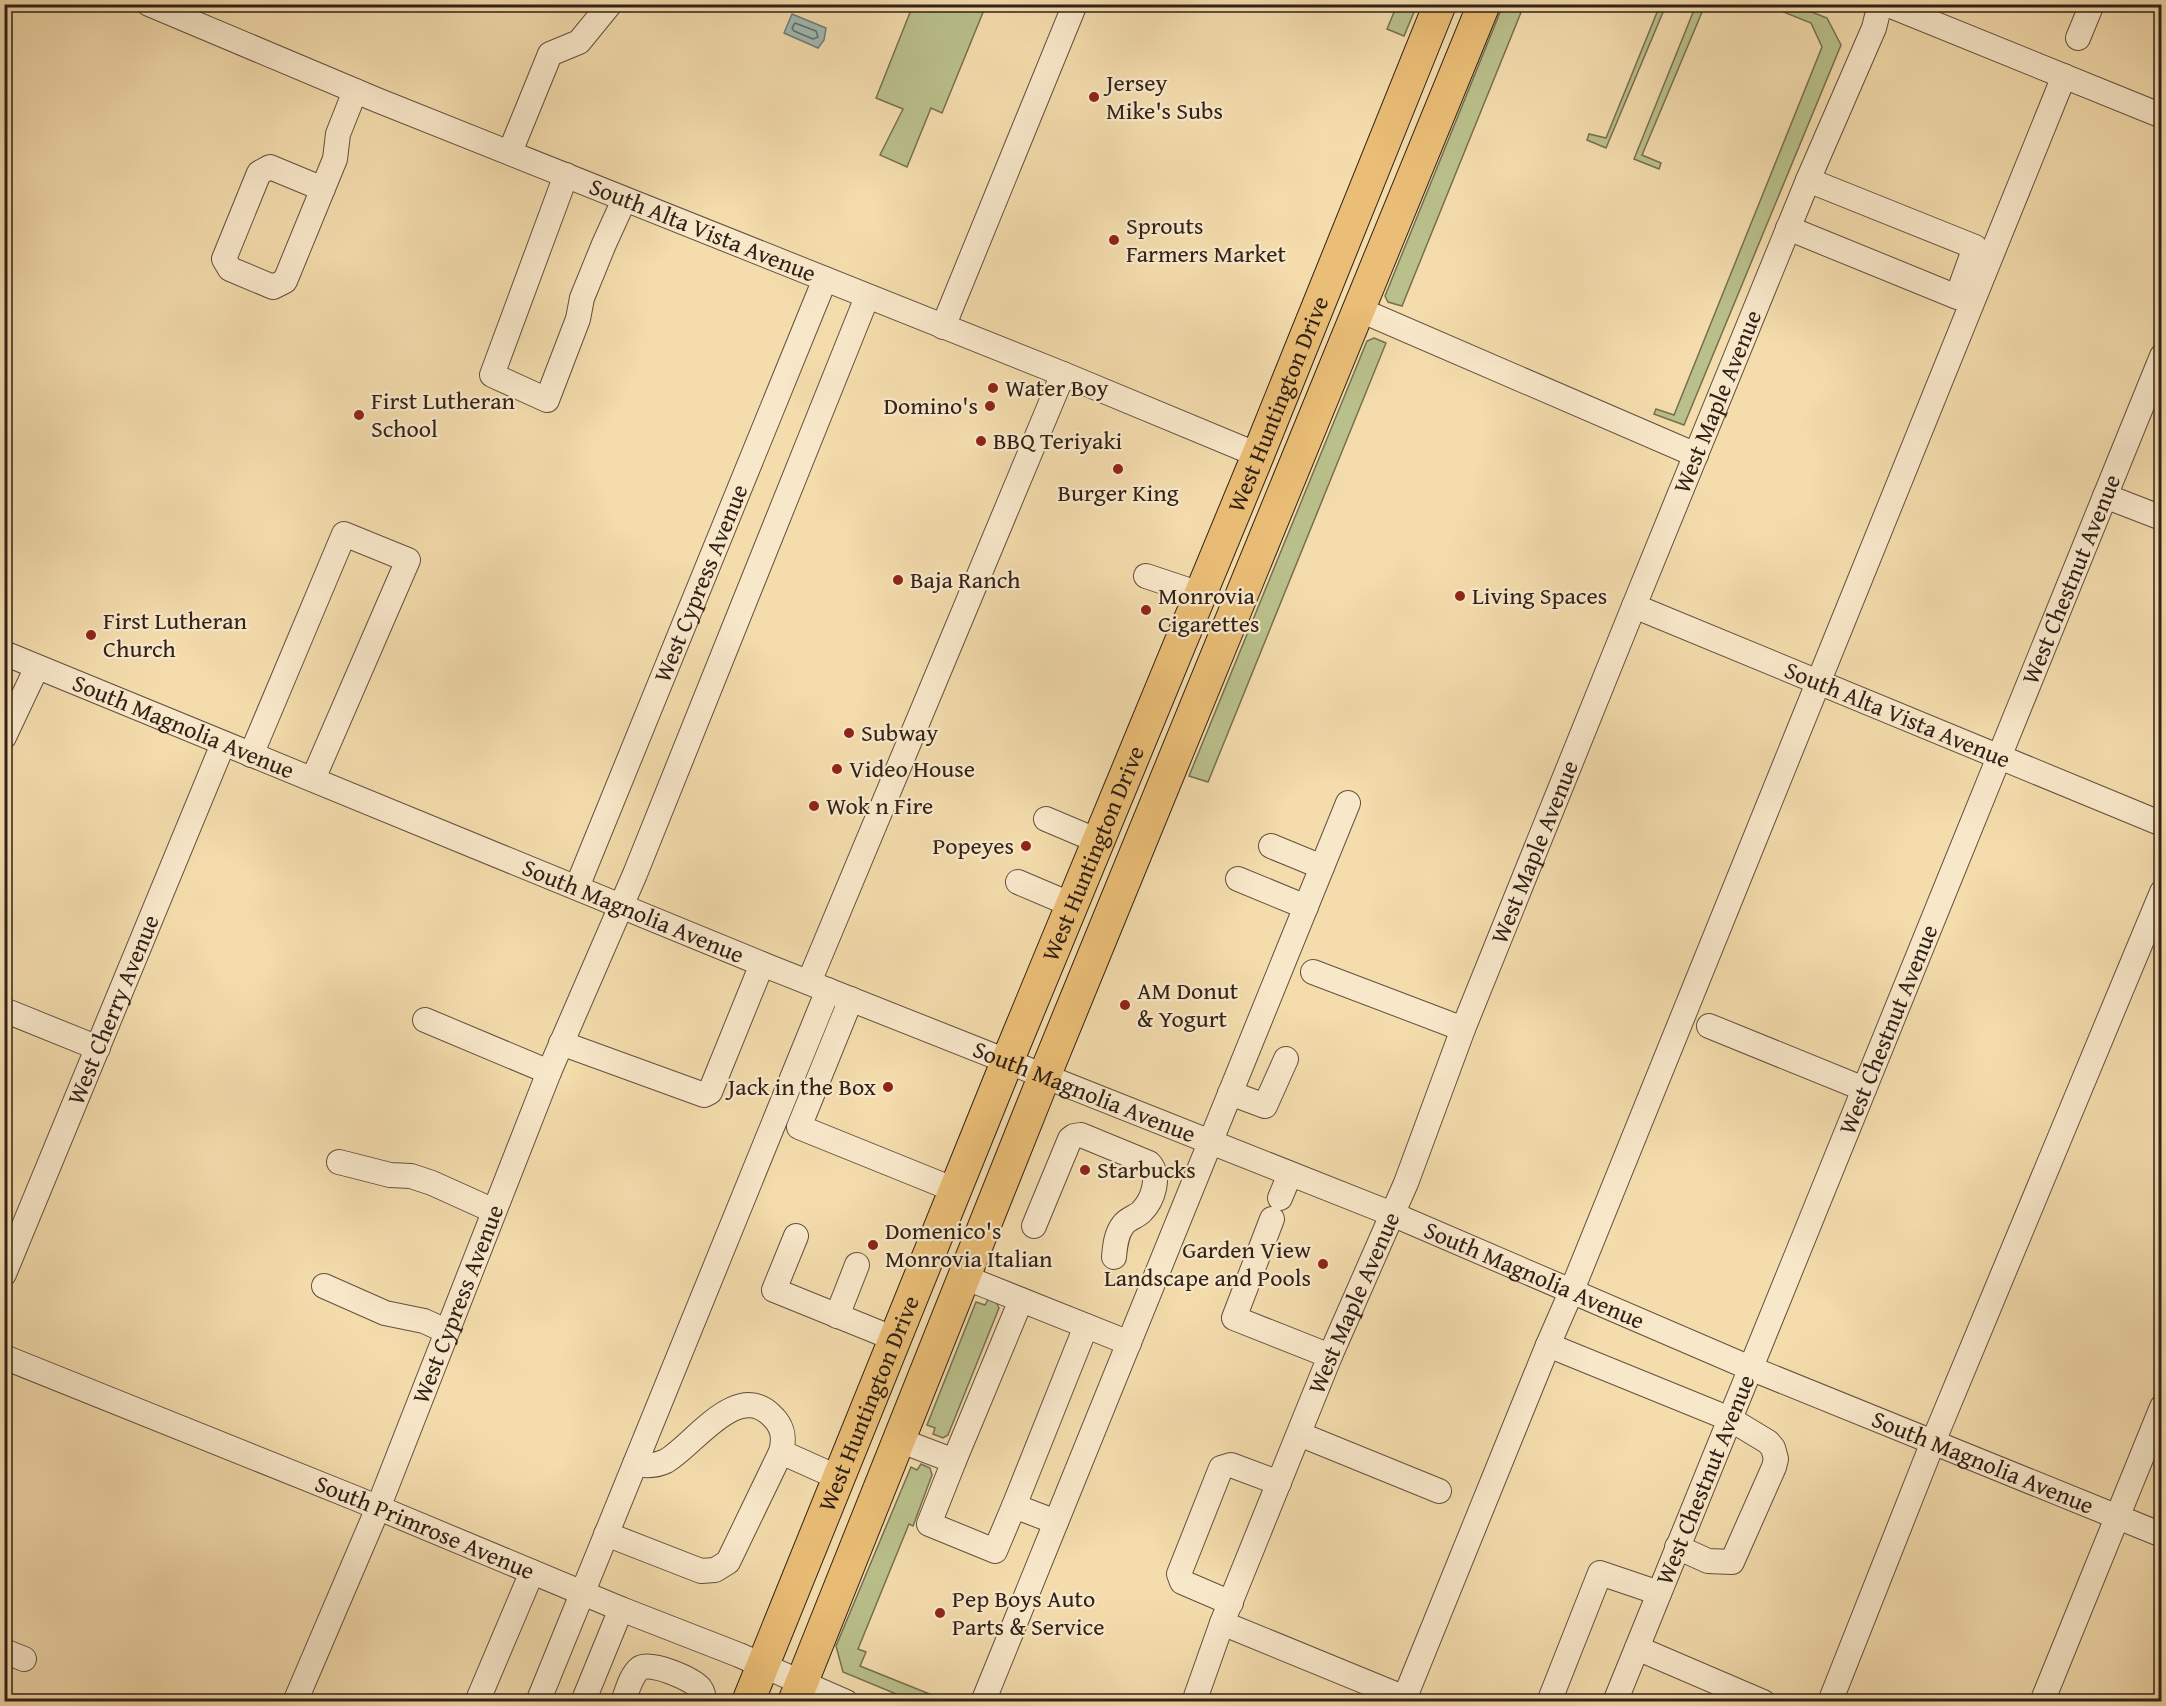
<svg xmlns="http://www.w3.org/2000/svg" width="2166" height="1706" viewBox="0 0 2166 1706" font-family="'Gentium Book Plus',serif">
	<rect width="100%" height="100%" fill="#f4dcad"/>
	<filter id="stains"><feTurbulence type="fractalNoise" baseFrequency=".00333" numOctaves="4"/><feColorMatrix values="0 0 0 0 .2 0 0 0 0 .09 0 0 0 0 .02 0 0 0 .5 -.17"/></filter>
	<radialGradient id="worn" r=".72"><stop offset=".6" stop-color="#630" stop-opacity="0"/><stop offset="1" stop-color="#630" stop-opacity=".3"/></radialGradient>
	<g fill="#bac08b" stroke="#767052" stroke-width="1.5">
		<path d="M 913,5 L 986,5 L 942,113 L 931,108 L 907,167 L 880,155 L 903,109 L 876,98 Z"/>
		<path d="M 1397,5 L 1417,5 L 1404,36 L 1387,29 Z"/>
		<path d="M 1503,5 L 1524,5 L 1402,306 L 1388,302 L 1385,296 Z"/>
		<path d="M 1660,5 L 1666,5 L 1606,148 L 1587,140 L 1589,134 L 1606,138 Z"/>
		<path d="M 1696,5 L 1705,5 L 1642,155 L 1661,163 L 1659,169 L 1634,159 Z"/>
		<path d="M 1766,5 L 1794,5 L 1827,18 L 1841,45 L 1684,425 L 1654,414 L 1656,409 L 1674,415 L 1822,47 L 1811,23 Z"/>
		<path d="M 1374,338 L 1386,343 L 1208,782 L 1189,776 L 1367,341 Z"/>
		<path d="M 989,1298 L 995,1300 L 999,1308 L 948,1435 L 943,1438 L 933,1434 L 935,1428 L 927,1425 L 976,1302 L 985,1305 Z"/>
		<path d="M 921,1464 L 930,1468 L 932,1475 L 913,1526 L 909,1524 L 858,1649 L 866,1652 L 860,1666 L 947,1701 L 913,1701 L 843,1672 L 836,1646 L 911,1467 L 917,1470 Z"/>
	</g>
	<path fill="#9fb9b4" stroke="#737c76" stroke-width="1.5" d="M 792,14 L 826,28 L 824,40 L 818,48 L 784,33 Z"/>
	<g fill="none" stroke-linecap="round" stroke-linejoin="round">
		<path stroke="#686d66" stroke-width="1.5" d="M 795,23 L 816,31 L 818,37 L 813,39 L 794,31 L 792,28 Z"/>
		<defs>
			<g id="minor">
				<path id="s1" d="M 149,4 L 377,100 L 1063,374 L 1258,455"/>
				<path d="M 1886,4 L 2162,116"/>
				<path d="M 2078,38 L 2092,4"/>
				<path d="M 510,152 L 550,54 L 579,42 L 610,4"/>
				<path d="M 566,175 L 492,375 L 547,400 L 578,319 L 582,298 L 604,244 L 624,200"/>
				<path d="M 323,189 L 270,167 L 259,173 L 224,259 L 230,269 L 273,287 L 285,281 L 335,159 L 338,134 L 355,91"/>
				<path d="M 1788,228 L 1957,297 L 1975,247 L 1808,180"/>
				<path d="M 1358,309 L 1696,455"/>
				<path d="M 943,327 L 1075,4"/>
				<path d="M 2105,496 L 2162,518"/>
				<path d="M 1146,576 L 1200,594"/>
				<path id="s2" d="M 1634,606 L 2162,824"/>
				<path id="s3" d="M 4,653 L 762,964 L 1392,1214 L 1750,1368 L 2162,1535"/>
				<path d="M 4,737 L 37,667"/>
				<path d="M 251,755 L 344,534 L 408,560 L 313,779"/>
				<path d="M 1046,819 L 1098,841"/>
				<path d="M 1271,846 L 1322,867"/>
				<path d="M 1238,879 L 1306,907"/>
				<path d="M 1018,882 L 1072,905"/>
				<path id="s4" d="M 577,887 L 825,279"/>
				<path d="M 1313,972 L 1463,1029"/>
				<path d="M 809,982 L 1063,374"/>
				<path d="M 851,999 L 799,1127 L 955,1190"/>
				<path d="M 4,1010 L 98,1048"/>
				<path d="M 425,1020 L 549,1072"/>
				<path d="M 1709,1026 L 1864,1089"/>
				<path d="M 561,1043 L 704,1095 L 710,1092 L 762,964"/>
				<path d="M 1230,1093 L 1265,1106 L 1286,1059"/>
				<path d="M 339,1162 L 390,1175 L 411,1176 L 432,1183 L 494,1211"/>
				<path d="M 1280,1198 L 1290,1174"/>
				<path d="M 1272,1219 L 1234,1318 L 1330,1356"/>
				<path d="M 1034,1226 L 1070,1139 L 1074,1136 L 1081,1135 L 1149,1163 C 1161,1176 1153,1200 1142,1211 C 1137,1217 1128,1218 1123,1225 C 1116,1234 1115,1246 1114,1257"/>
				<path d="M 796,1236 L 774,1290 L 895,1339"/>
				<path id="s5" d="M 4,1274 L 223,744"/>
				<path d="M 964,1277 L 1129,1343"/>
				<path d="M 324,1286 L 385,1313 L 424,1321 L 446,1331"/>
				<path d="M 837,1316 L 857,1265"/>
				<path d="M 1548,1345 L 1730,1419 L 1768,1442 L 1773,1448 L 1776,1459 L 1774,1467 L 1732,1562 L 1708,1561 L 1677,1547"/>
				<path id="s6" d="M 4,1357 L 355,1498 L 621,1609 L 739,1655 L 846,1702"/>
				<path d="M 1299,1434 L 1439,1491"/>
				<path d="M 899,1440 L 954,1461 L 929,1524 L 995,1551 L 1014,1506 L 1056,1522"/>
				<path d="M 781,1452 L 839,1478"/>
				<path d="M 954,1461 L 1021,1300"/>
				<path d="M 1014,1506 L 1086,1326"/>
				<path d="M 606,1534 L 701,1571 L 715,1570 L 728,1562 L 781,1452 C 785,1437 783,1426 771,1415 C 736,1381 694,1445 666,1461 C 656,1466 646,1466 635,1464"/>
				<path d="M 1231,1603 L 1182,1582 L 1179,1574 L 1221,1468 L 1231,1465 L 1279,1483"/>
				<path d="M 1222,1623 L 1405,1698"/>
				<path d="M 1637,1648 L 1763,1702"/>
				<path d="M 4,1651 L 24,1659"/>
				<path id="s7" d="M 295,1702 L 378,1508 L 549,1072 L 635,874 L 867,297"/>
				<path d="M 477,1702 L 532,1572"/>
				<path d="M 538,1702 L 828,990"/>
				<path d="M 583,1702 L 621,1609"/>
				<path d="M 623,1702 C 627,1691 631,1675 640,1668 C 651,1661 692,1679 700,1688 C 703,1692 704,1697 704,1702"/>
				<path d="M 983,1702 L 1348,803"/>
				<path id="s8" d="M 1194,1702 L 1222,1623 L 1330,1356 L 1406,1183 L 1463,1029 L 1634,606 L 1808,180 L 1874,28 L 1880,4"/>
				<path d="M 1403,1702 L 1548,1345 L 1572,1290 L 2064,76"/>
				<path d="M 1549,1702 L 1600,1573 L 1659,1593"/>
				<path id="s9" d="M 1615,1702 L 2162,356"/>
				<path d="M 1830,1702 L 1933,1442 L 2162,892"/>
				<path d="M 2042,1702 L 2162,1407"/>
			</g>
			<g id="major">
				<path id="s10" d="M 748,1702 L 1007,1062 L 1258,455 L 1440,4"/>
				<path d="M 794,1702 L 1044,1077 L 1484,4"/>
			</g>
		</defs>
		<use href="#minor" stroke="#62503d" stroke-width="26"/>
		<use href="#major" stroke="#312118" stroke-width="34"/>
		<use href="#minor" stroke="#f8e8ca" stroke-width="24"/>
		<use href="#major" stroke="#eabe76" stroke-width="32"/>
	</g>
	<g fill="#8f2418" stroke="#f8e8ca" stroke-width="2">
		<circle cx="1094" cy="97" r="6"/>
		<circle cx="1114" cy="240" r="6"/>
		<circle cx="993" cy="388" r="6"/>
		<circle cx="990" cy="406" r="6"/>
		<circle cx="359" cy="415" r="6"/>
		<circle cx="981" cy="441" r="6"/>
		<circle cx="1118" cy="469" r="6"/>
		<circle cx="898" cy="580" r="6"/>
		<circle cx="1460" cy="596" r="6"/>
		<circle cx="1146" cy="610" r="6"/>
		<circle cx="91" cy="635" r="6"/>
		<circle cx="849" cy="733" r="6"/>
		<circle cx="837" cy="769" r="6"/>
		<circle cx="814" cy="806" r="6"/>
		<circle cx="1026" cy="846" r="6"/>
		<circle cx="1125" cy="1005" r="6"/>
		<circle cx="888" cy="1087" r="6"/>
		<circle cx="1085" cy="1170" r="6"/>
		<circle cx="873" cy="1245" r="6"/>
		<circle cx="1323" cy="1264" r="6"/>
		<circle cx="940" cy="1613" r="6"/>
	</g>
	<g text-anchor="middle" stroke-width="4.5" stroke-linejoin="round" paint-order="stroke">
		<g font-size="24" fill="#312118" stroke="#f8e8ca" text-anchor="start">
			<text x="1106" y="91">Jersey<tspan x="1106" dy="28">Mike's Subs</tspan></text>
			<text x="1126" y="234">Sprouts<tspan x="1126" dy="28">Farmers Market</tspan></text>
			<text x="1005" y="396">Water Boy</text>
			<text x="371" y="409">First Lutheran<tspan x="371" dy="28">School</tspan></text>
			<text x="978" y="414" text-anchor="end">Domino's</text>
			<text x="993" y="449">BBQ Teriyaki</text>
			<text x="1118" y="501" text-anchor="middle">Burger King</text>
			<text x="910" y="588">Baja Ranch</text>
			<text x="1158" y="604">Monrovia<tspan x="1158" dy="28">Cigarettes</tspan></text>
			<text x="1472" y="604">Living Spaces</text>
			<text x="103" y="629">First Lutheran<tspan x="103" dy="28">Church</tspan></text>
			<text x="861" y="741">Subway</text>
			<text x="849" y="777">Video House</text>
			<text x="826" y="814">Wok n Fire</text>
			<text x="1014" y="854" text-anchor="end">Popeyes</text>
			<text x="1137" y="999">AM Donut<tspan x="1137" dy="28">&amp; Yogurt</tspan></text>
			<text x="876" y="1095" text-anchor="end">Jack in the Box</text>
			<text x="1097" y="1178">Starbucks</text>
			<text x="885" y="1239">Domenico's<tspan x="885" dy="28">Monrovia Italian</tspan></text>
			<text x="1311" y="1258" text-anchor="end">Garden View<tspan x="1311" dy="28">Landscape and Pools</tspan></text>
			<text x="952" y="1607">Pep Boys Auto<tspan x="952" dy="28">Parts &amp; Service</tspan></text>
		</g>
		<g font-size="24" fill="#312118" stroke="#f8e8ca">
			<text dy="8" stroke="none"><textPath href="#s1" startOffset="598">South Alta Vista Avenue</textPath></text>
			<text dy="8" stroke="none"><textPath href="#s8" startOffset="1402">West Maple Avenue</textPath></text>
			<text dy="8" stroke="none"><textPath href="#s10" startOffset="1402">West Huntington Drive</textPath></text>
			<text dy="8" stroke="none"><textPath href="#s9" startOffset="1212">West Chestnut Avenue</textPath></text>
			<text dy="8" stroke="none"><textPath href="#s4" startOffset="328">West Cypress Avenue</textPath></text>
			<text dy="8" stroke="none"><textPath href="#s2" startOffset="285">South Alta Vista Avenue</textPath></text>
			<text dy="8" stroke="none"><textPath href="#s3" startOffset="194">South Magnolia Avenue</textPath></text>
			<text dy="8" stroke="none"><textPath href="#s8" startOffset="916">West Maple Avenue</textPath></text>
			<text dy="8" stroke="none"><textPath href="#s10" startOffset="916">West Huntington Drive</textPath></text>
			<text dy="8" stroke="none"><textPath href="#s3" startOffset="680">South Magnolia Avenue</textPath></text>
			<text dy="8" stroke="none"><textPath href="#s5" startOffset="286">West Cherry Avenue</textPath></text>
			<text dy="8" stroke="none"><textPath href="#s9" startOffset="726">West Chestnut Avenue</textPath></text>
			<text dy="8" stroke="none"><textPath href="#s3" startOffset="1166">South Magnolia Avenue</textPath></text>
			<text dy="8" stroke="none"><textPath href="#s3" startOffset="1652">South Magnolia Avenue</textPath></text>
			<text dy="8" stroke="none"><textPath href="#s7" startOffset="430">West Cypress Avenue</textPath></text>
			<text dy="8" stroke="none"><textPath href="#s8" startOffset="430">West Maple Avenue</textPath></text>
			<text dy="8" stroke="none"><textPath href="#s10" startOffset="322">West Huntington Drive</textPath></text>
			<text dy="8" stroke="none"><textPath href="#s3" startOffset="2138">South Magnolia Avenue</textPath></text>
			<text dy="8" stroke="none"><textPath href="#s9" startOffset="240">West Chestnut Avenue</textPath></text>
			<text dy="8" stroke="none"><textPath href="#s6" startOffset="454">South Primrose Avenue</textPath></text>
		</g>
	</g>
	<rect width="2166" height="1706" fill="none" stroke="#f4dcad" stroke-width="24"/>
	<rect x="6" y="6" width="2154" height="1694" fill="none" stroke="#312118" stroke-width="3"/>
	<rect x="12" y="12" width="2142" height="1682" fill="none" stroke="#312118" stroke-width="1.5"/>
	<rect width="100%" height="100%" filter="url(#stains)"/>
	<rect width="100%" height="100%" fill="url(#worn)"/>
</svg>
